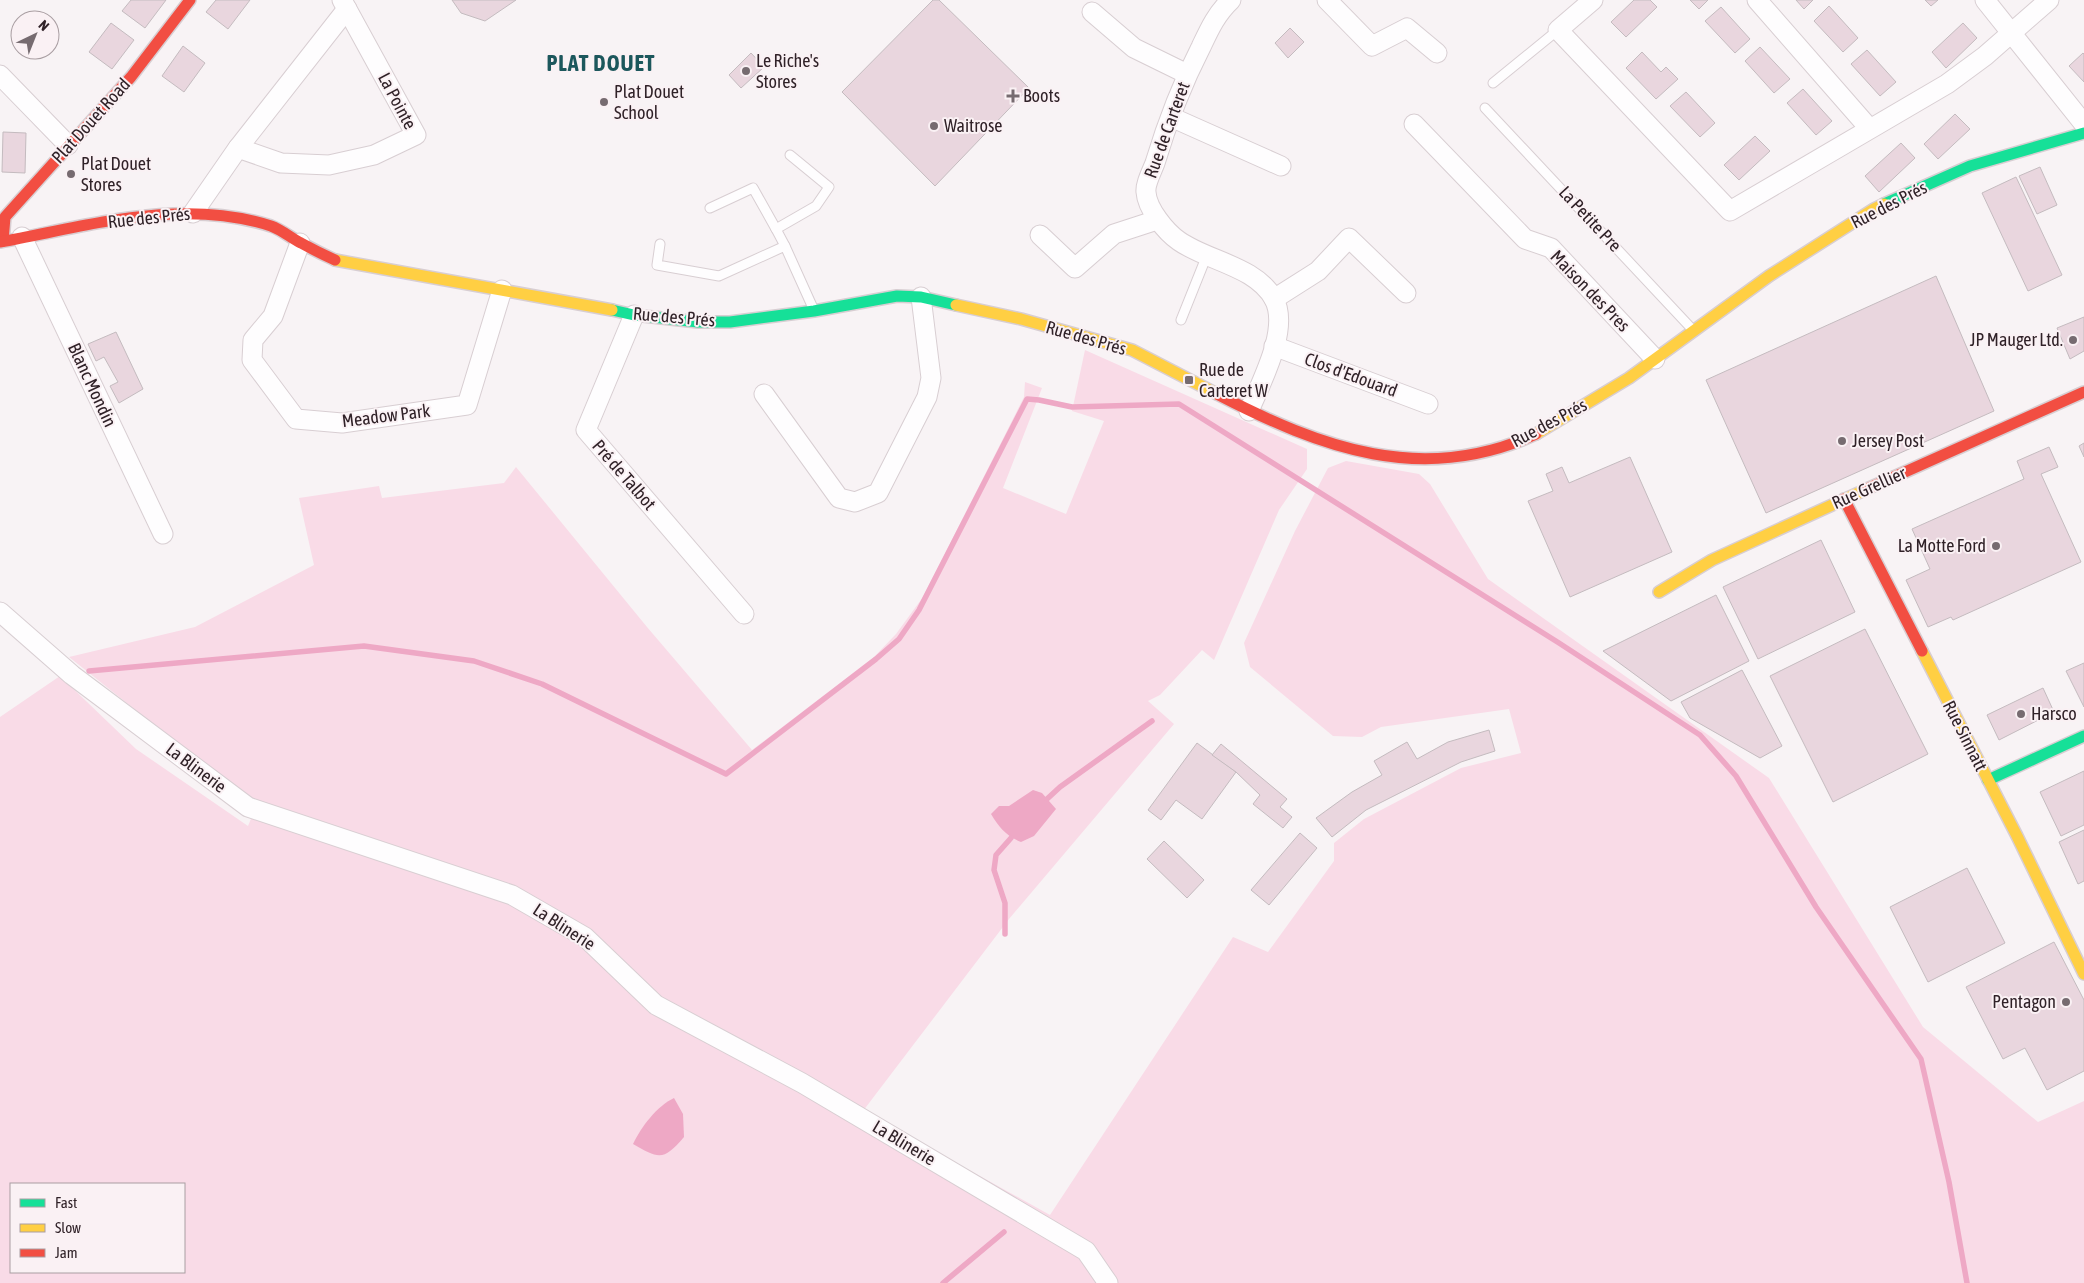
<svg xmlns="http://www.w3.org/2000/svg" width="2084" height="1283" viewBox="0 0 2084 1283" font-family="'Asap Condensed',sans-serif">
	<rect width="100%" height="100%" fill="#f8f3f5"/>
	<path fill="#f9dbe7" fill-rule="evenodd" d="M 1085,350 L 1307,449 L 1307,469 L 1279,510 L 1214,660 L 1202,650 L 1160,695 L 1148,701 L 1174,724 L 1009,919 L 863,1111 L 1050,1215 L 1233,937 L 1268,952 L 1334,861 L 1334,843 L 1364,819 L 1461,768 L 1521,753 L 1509,709 L 1381,727 L 1362,737 L 1333,736 L 1250,667 L 1244,643 L 1295,531 L 1328,468 L 1346,461 L 1419,474 L 1430,484 L 1488,579 L 1769,778 L 1923,1027 L 2038,1122 L 2084,1101 L 2084,1283 L 0,1283 L 0,717 L 60,676 L 136,749 L 248,826 L 257,804 L 221,778 L 69,657 L 195,627 L 314,565 L 299,498 L 379,486 L 382,498 L 504,483 L 516,467 L 647,627 L 752,750 L 874,657 L 896,634 L 923,597 L 1024,397 L 1025,382 L 1042,388 L 1003,488 L 1066,514 L 1104,421 L 1072,411 ZM 11,1184 L 184,1184 L 184,1272 L 11,1272 Z"/>
	<g fill="#eea8c5">
		<path d="M 1033,790 L 1042,793 L 1056,809 L 1034,836 L 1021,842 C 1006,836 999,827 991,814 L 999,806 L 1009,806 Z"/>
		<path d="M 674,1098 L 683,1114 L 684,1137 C 664,1160 660,1160 633,1144 C 641,1127 657,1106 674,1098 Z"/>
	</g>
	<g fill="none" stroke-linecap="round" stroke-linejoin="round">
		<g stroke="#eea8c5" stroke-width="5.5">
			<path d="M 89,671 L 364,646 L 474,661 L 542,684 L 726,774 L 876,659 L 899,639 L 919,610 L 1027,399 L 1039,400 L 1072,407 L 1179,404 L 1559,643 L 1700,735 L 1736,776 L 1816,907 L 1921,1059 L 1949,1182 L 1967,1283"/>
			<path d="M 1047,799 L 1060,787 L 1152,721"/>
			<path d="M 1005,934 L 1005,903 L 994,870 L 996,855 L 1011,838"/>
			<path d="M 943,1283 L 1004,1232"/>
		</g>
	</g>
	<g fill="#e9d6de" stroke="#c4bbbf">
		<path d="M 131,0 L 166,0 L 145,28 L 122,11 Z"/>
		<path d="M 216,0 L 250,0 L 228,29 L 206,12 Z"/>
		<path d="M 452,0 L 516,0 L 485,21 L 461,13 Z"/>
		<path d="M 933,0 L 939,0 L 1029,88 L 935,186 L 842,92 Z"/>
		<path d="M 1634,0 L 1650,0 L 1657,7 L 1626,37 L 1611,22 Z"/>
		<path d="M 1690,0 L 1708,0 L 1699,9 Z"/>
		<path d="M 1796,0 L 1813,0 L 1804,9 Z"/>
		<path d="M 1925,0 L 1938,0 L 1931,6 Z"/>
		<path d="M 1829,6 L 1858,38 L 1843,52 L 1814,21 Z"/>
		<path d="M 1721,7 L 1750,39 L 1735,53 L 1705,21 Z"/>
		<path d="M 111,23 L 134,40 L 112,69 L 89,52 Z"/>
		<path d="M 1963,23 L 1977,38 L 1946,68 L 1932,52 Z"/>
		<path d="M 1290,28 L 1304,42 L 1288,58 L 1275,43 Z"/>
		<path d="M 183,46 L 205,63 L 184,92 L 162,76 Z"/>
		<path d="M 1760,47 L 1790,79 L 1774,93 L 1745,61 Z"/>
		<path d="M 1867,50 L 1896,82 L 1880,96 L 1851,64 Z"/>
		<path d="M 1642,52 L 1661,72 L 1666,67 L 1678,79 L 1656,99 L 1626,68 Z"/>
		<path d="M 751,53 L 764,67 L 741,88 L 729,75 Z"/>
		<path d="M 2083,53 L 2084,54 L 2084,82 L 2069,66 Z"/>
		<path d="M 1803,89 L 1832,121 L 1816,135 L 1787,103 Z"/>
		<path d="M 1686,92 L 1715,123 L 1700,137 L 1670,106 Z"/>
		<path d="M 1955,114 L 1970,129 L 1938,159 L 1924,144 Z"/>
		<path d="M 3,132 L 26,133 L 25,173 L 2,172 Z"/>
		<path d="M 1755,136 L 1770,151 L 1739,180 L 1724,165 Z"/>
		<path d="M 1901,143 L 1915,158 L 1879,192 L 1865,176 Z"/>
		<path d="M 2040,167 L 2057,205 L 2037,214 L 2019,176 Z"/>
		<path d="M 2016,177 L 2062,275 L 2028,291 L 1982,193 Z"/>
		<path d="M 1936,276 L 1994,411 L 1766,513 L 1706,380 Z"/>
		<path d="M 2084,317 L 2084,351 L 2070,359 L 2057,328 Z"/>
		<path d="M 116,332 L 143,389 L 119,403 L 110,386 L 118,382 L 104,357 L 96,361 L 88,344 Z"/>
		<path d="M 2084,443 L 2084,457 L 2079,446 Z"/>
		<path d="M 2049,447 L 2058,467 L 2041,474 L 2081,562 L 1953,620 L 1951,617 L 1928,627 L 1906,580 L 1930,569 L 1912,529 L 2024,479 L 2017,461 Z"/>
		<path d="M 1630,457 L 1672,552 L 1570,597 L 1528,501 L 1553,491 L 1546,474 L 1562,467 L 1569,483 Z"/>
		<path d="M 1821,540 L 1855,612 L 1758,659 L 1723,587 Z"/>
		<path d="M 1716,595 L 1749,661 L 1671,701 L 1603,651 Z"/>
		<path d="M 1865,629 L 1928,754 L 1833,802 L 1770,676 Z"/>
		<path d="M 2084,663 L 2084,707 L 2066,671 Z"/>
		<path d="M 1742,670 L 1782,746 L 1760,758 L 1690,718 L 1681,702 Z"/>
		<path d="M 2043,688 L 2054,712 L 1999,740 L 1987,715 Z"/>
		<path d="M 1489,730 L 1495,751 L 1461,762 L 1366,810 L 1332,837 L 1316,818 L 1352,792 L 1382,775 L 1374,761 L 1407,742 L 1417,759 L 1448,742 Z"/>
		<path d="M 1197,743 L 1236,772 L 1202,819 L 1176,800 L 1161,820 L 1148,810 Z"/>
		<path d="M 1221,744 L 1287,799 L 1280,807 L 1292,817 L 1283,828 L 1253,804 L 1260,795 L 1236,772 L 1212,755 Z"/>
		<path d="M 2084,771 L 2084,825 L 2061,836 L 2040,792 Z"/>
		<path d="M 2084,830 L 2084,881 L 2078,884 L 2059,842 Z"/>
		<path d="M 1300,833 L 1317,848 L 1269,905 L 1251,890 Z"/>
		<path d="M 1164,841 L 1204,880 L 1187,898 L 1147,859 Z"/>
		<path d="M 1967,868 L 2005,943 L 1928,982 L 1890,907 Z"/>
		<path d="M 2054,942 L 2084,1000 L 2084,1071 L 2047,1090 L 2025,1048 L 2003,1059 L 1966,987 Z"/>
	</g>
	<g fill="none" stroke-linecap="round" stroke-linejoin="round">
		<defs>
			<g id="lane">
				<path d="M 1493,83 L 1558,30"/>
				<path d="M 1485,108 L 1692,329"/>
				<path d="M 710,208 L 753,188 L 776,229"/>
				<path d="M 660,244 L 657,265 L 719,276 L 785,246 L 813,308"/>
				<path d="M 785,246 L 776,229 L 816,206 L 829,187 L 790,155"/>
				<path d="M 1181,320 L 1207,255"/>
			</g>
			<g id="street">
				<path d="M 1231,0 C 1216,14 1209,30 1201,47 C 1182,84 1167,123 1155,163 C 1152,171 1145,184 1146,192 C 1147,209 1166,232 1179,241 C 1207,261 1256,266 1274,299 C 1290,329 1261,382 1249,411"/>
				<path d="M 1327,0 L 1372,46 L 1407,28 L 1437,53"/>
				<path d="M 1593,0 L 1558,30 L 1730,211 L 1947,84 L 1985,56 L 2049,0"/>
				<path d="M 1757,0 L 1869,128"/>
				<path d="M 1985,0 L 2084,124"/>
				<path d="M 1092,12 L 1134,48 L 1187,74"/>
				<path d="M 0,75 L 68,145"/>
				<path d="M 1171,117 L 1281,166"/>
				<path d="M 1414,124 L 1525,239 L 1551,248 L 1655,359"/>
				<path d="M 238,148 L 347,9"/>
				<path d="M 193,213 L 238,148 L 281,163 L 329,165 L 374,155 L 416,135 L 342,0"/>
				<path d="M 1040,235 L 1075,268 L 1114,234 L 1157,220"/>
				<path d="M 22,237 L 163,534"/>
				<path d="M 300,243 L 273,316 L 253,340 L 252,360 L 296,419 L 342,423 L 467,405 L 502,290"/>
				<path d="M 1274,299 L 1318,271 L 1349,238 L 1406,293"/>
				<path d="M 634,315 L 586,430 L 744,614"/>
				<path d="M 1274,346 L 1428,404"/>
				<path d="M 764,394 L 839,498 L 855,502 L 878,493 L 927,397 L 931,378 L 921,297"/>
				<path d="M 0,612 L 72,675 L 248,807 L 512,895 L 585,937 L 656,1005 L 802,1083 L 1086,1251 L 1108,1283"/>
			</g>
			<g id="fast">
				<path d="M 1884,204 L 1970,166 L 2084,133"/>
				<path d="M 612,310 L 634,315 L 698,322 L 730,322 L 814,311 L 897,296 L 921,297 L 956,305"/>
				<path d="M 1988,780 L 2084,736"/>
			</g>
			<g id="slow">
				<path d="M 335,260 L 612,310"/>
				<path d="M 956,305 L 1021,319 L 1132,350 L 1217,394"/>
				<path d="M 1536,434 L 1629,378 L 1769,276 L 1874,209 L 1884,204"/>
				<path d="M 1659,592 L 1712,560 L 1867,489"/>
				<path d="M 1922,651 L 2017,836 L 2084,974"/>
			</g>
			<g id="jam">
				<path d="M 3,241 L 5,217 L 131,77 L 190,0"/>
				<path d="M 0,242 C 89,226 182,197 271,226 C 282,230 291,238 301,243 C 312,249 324,255 335,260"/>
				<path d="M 1217,394 C 1321,448 1423,486 1536,434"/>
				<path d="M 1867,489 L 2084,392"/>
				<path d="M 1844,499 L 1922,651"/>
			</g>
		</defs>
		<use href="#lane" stroke="#d8ced2" stroke-width="11"/>
		<use href="#street" stroke="#d8ced2" stroke-width="21"/>
		<use href="#fast" stroke="#d8ced2" stroke-width="14"/>
		<use href="#slow" stroke="#d8ced2" stroke-width="14"/>
		<use href="#jam" stroke="#d8ced2" stroke-width="14"/>
		<use href="#lane" stroke="#fefdfe" stroke-width="9"/>
		<use href="#street" stroke="#fefdfe" stroke-width="19"/>
		<use href="#fast" stroke="#16e098" stroke-width="11"/>
		<use href="#slow" stroke="#ffcf43" stroke-width="11"/>
		<use href="#jam" stroke="#f24e42" stroke-width="11"/>
	</g>
	<g fill="#766b70" stroke="#faf1f4" stroke-width="2">
		<circle cx="746" cy="71" r="5"/>
		<path d="M1010.5 88.5h5v5h5v5h-5v5h-5v-5h-5v-5h5z"/>
		<circle cx="604" cy="102" r="5"/>
		<circle cx="934" cy="126" r="5"/>
		<circle cx="71" cy="174" r="5"/>
		<circle cx="2073" cy="340" r="5"/>
		<rect x="1184" y="375" width="10" height="10" rx="2.5"/>
		<circle cx="1842" cy="441" r="5"/>
		<circle cx="1996" cy="546" r="5"/>
		<circle cx="2021" cy="714" r="5"/>
		<circle cx="2066" cy="1002" r="5"/>
	</g>
	<g text-anchor="middle" stroke-width="4" stroke-linejoin="round" paint-order="stroke">
		<g font-size="18" fill="#302228" stroke="#faf1f4" text-anchor="start">
			<text x="756" y="67">Le Riche's<tspan x="756" dy="21">Stores</tspan></text>
			<text x="614" y="98">Plat Douet<tspan x="614" dy="21">School</tspan></text>
			<text x="1023" y="102">Boots</text>
			<text x="944" y="132">Waitrose</text>
			<text x="81" y="170">Plat Douet<tspan x="81" dy="21">Stores</tspan></text>
			<text x="2063" y="346" text-anchor="end">JP Mauger Ltd.</text>
			<text x="1199" y="376">Rue de<tspan x="1199" dy="21">Carteret W</tspan></text>
			<text x="1852" y="447">Jersey Post</text>
			<text x="1986" y="552" text-anchor="end">La Motte Ford</text>
			<text x="2031" y="720">Harsco</text>
			<text x="2056" y="1008" text-anchor="end">Pentagon</text>
		</g>
		<g font-size="18" fill="#302228" stroke="#faf1f4">
			<text transform="translate(397 101) rotate(62)" y="6">La Pointe</text>
			<text transform="translate(91 121) rotate(-48)" y="6">Plat Douet Road</text>
			<text transform="translate(1167 130) rotate(-70)" y="6">Rue de Carteret</text>
			<text transform="translate(1889 205) rotate(-27)" y="6">Rue des Prés</text>
			<text transform="translate(149 218) rotate(-6)" y="6">Rue des Prés</text>
			<text transform="translate(1590 219) rotate(47)" y="6">La Petite Pre</text>
			<text transform="translate(1590 291) rotate(46)" y="6">Maison des Pres</text>
			<text transform="translate(674 317) rotate(5)" y="6">Rue des Prés</text>
			<text transform="translate(1086 338) rotate(16)" y="6">Rue des Prés</text>
			<text transform="translate(1351 375) rotate(20)" y="6">Clos d'Edouard</text>
			<text transform="translate(92 385) rotate(65)" y="6">Blanc Mondin</text>
			<text transform="translate(386 416) rotate(-7)" y="6">Meadow Park</text>
			<text transform="translate(1549 423) rotate(-28)" y="6">Rue des Prés</text>
			<text transform="translate(624 475) rotate(49)" y="6">Pré de Talbot</text>
			<text transform="translate(1869 488) rotate(-24)" y="6">Rue Grellier</text>
			<text transform="translate(1965 736) rotate(63)" y="6">Rue Sinnatt</text>
			<text transform="translate(196 768) rotate(37)" y="6">La Blinerie</text>
			<text transform="translate(564 927) rotate(33)" y="6">La Blinerie</text>
			<text transform="translate(904 1143) rotate(31)" y="6">La Blinerie</text>
		</g>
		<g font-size="22" font-weight="bold" letter-spacing="1" fill="#1c575c" stroke="#faf1f4">
			<text x="601" y="71">PLAT DOUET</text>
		</g>
	</g>
	<rect x="10" y="1183" width="175" height="90" fill="#faf1f4" stroke="#a99ea2"/>
	<rect x="20" y="1199" width="25" height="8" fill="#16e098" stroke="#a99ea2"/>
	<text x="55" y="1208" font-size="15" fill="#302228">Fast</text>
	<rect x="20" y="1224" width="25" height="8" fill="#ffcf43" stroke="#a99ea2"/>
	<text x="55" y="1233" font-size="15" fill="#302228">Slow</text>
	<rect x="20" y="1249" width="25" height="8" fill="#f24e42" stroke="#a99ea2"/>
	<text x="55" y="1258" font-size="15" fill="#302228">Jam</text>
	<g transform="translate(35 35) rotate(43)"><circle r="24" fill="#faf1f4" stroke="#a99ea2"/>
	<path d="M0-4L9 19L0 12L-9 19Z" fill="#766b70"/>
	<text y="-8" font-size="14" font-weight="bold" text-anchor="middle" fill="#302228">N</text>
	</g>
</svg>
